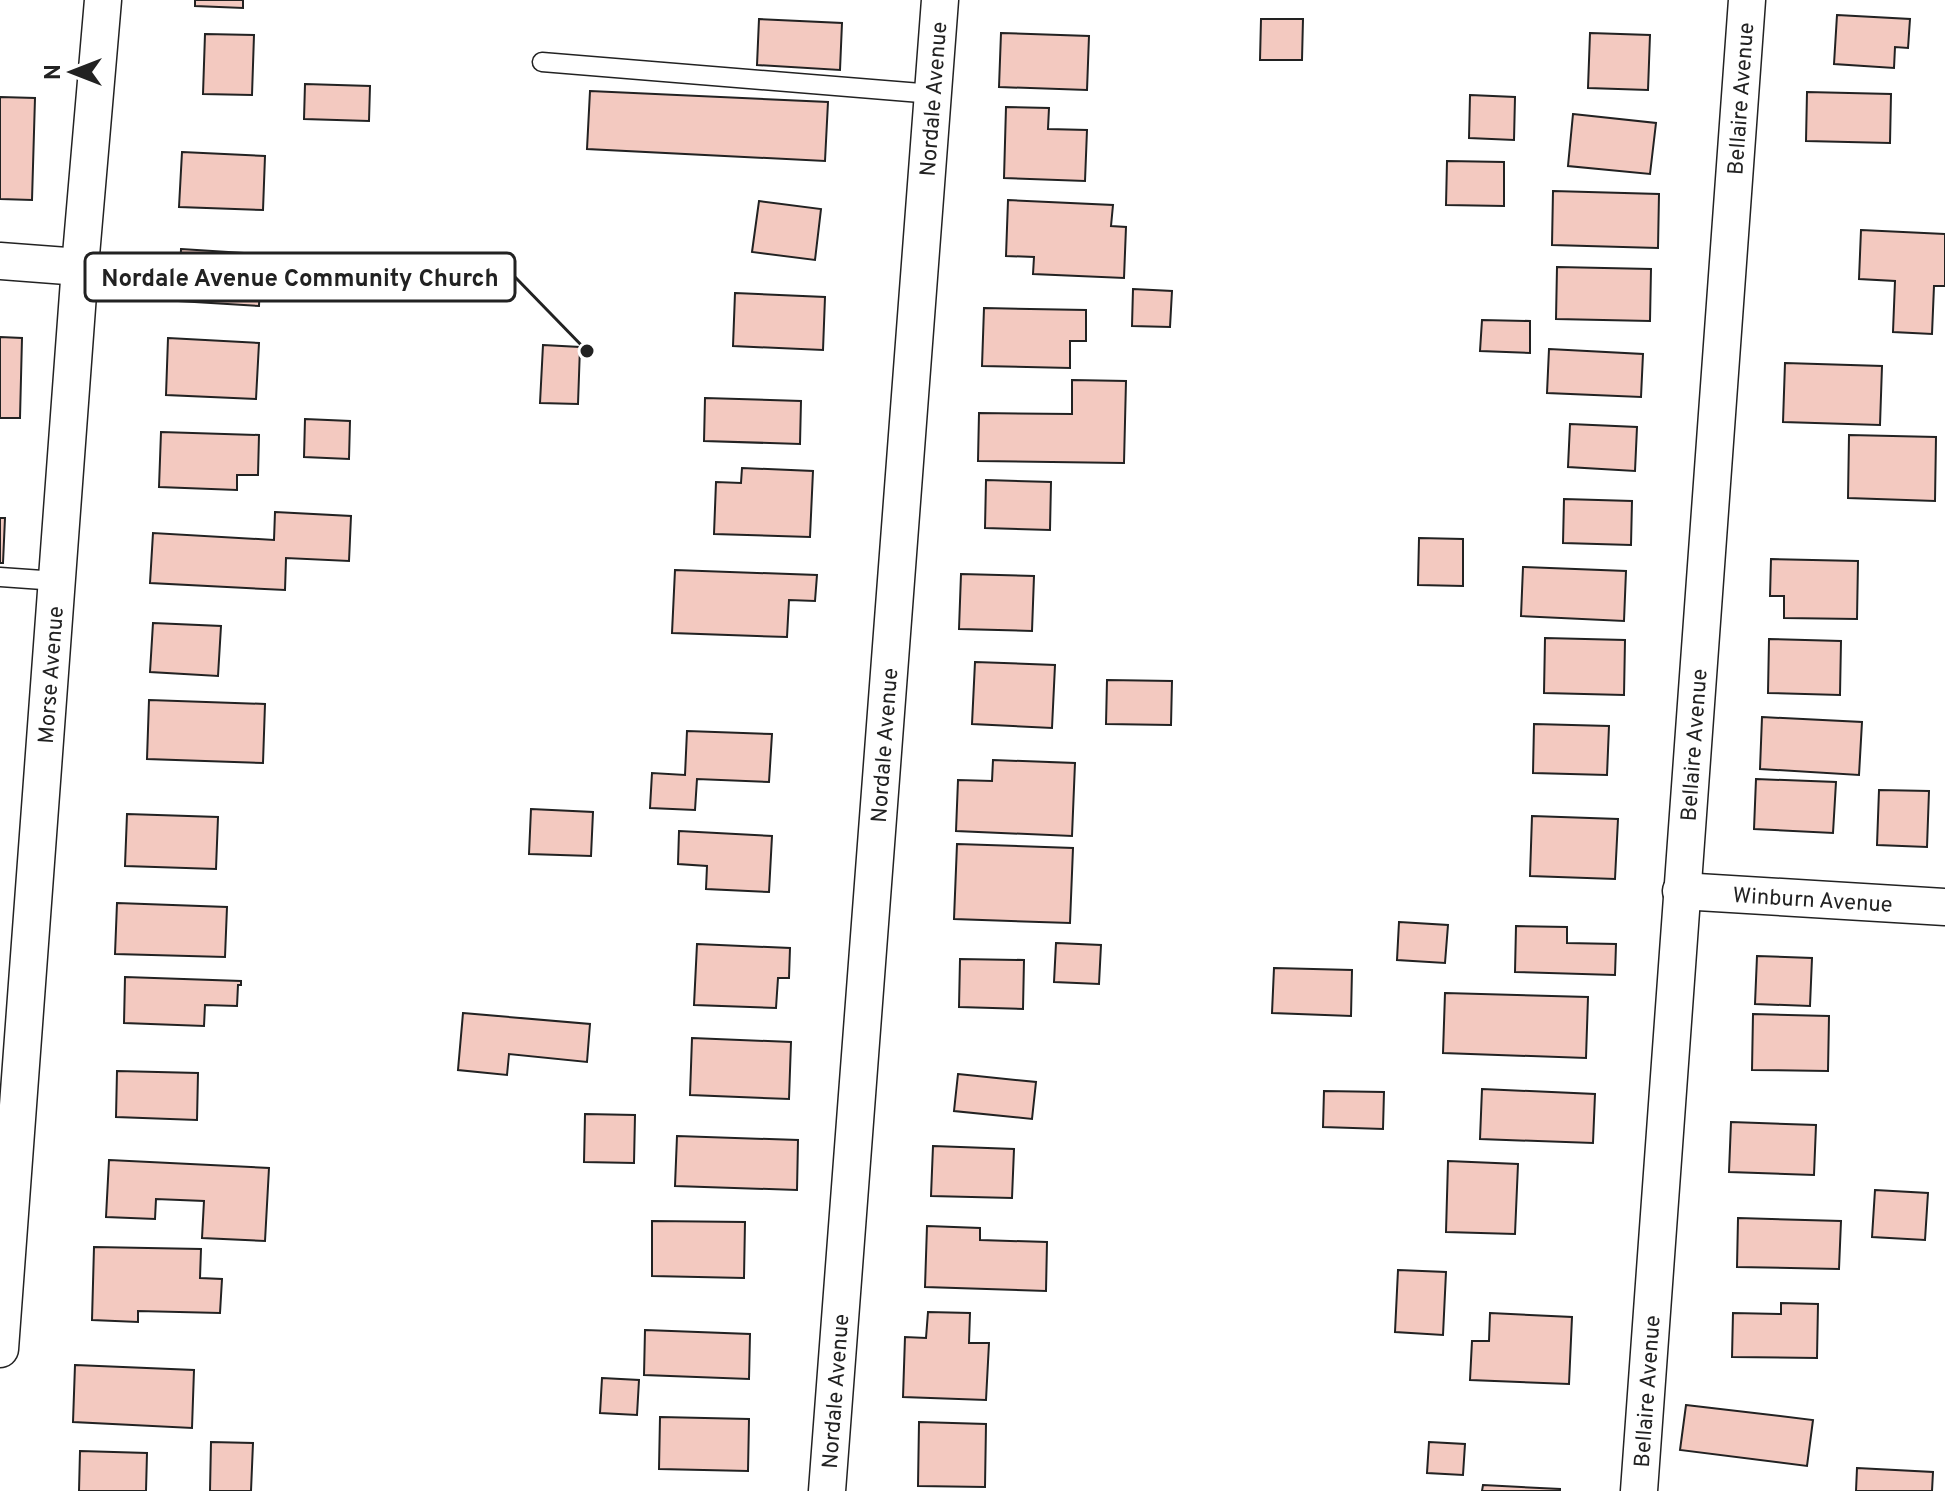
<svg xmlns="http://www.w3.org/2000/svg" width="1945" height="1491" viewBox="0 0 1945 1491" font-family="Overpass,sans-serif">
	<rect width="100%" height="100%" fill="#fff"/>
	<g fill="#f3c9c0" stroke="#222" stroke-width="2">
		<path d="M 195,0 L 243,0 L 243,8 L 195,6 Z"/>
		<path d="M 1837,15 L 1910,19 L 1908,48 L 1895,47 L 1894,68 L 1834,64 Z"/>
		<path d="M 759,19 L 842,23 L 840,70 L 757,65 Z"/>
		<path d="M 1261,19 L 1303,19 L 1302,60 L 1260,60 Z"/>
		<path d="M 1001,33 L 1089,36 L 1087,90 L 999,87 Z"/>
		<path d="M 1590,33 L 1650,35 L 1648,90 L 1588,88 Z"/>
		<path d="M 205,34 L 254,35 L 252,95 L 203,94 Z"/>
		<path d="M 305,84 L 370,86 L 369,121 L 304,119 Z"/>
		<path d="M 590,91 L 828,102 L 825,161 L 587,149 Z"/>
		<path d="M 1807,92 L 1891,94 L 1890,143 L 1806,141 Z"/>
		<path d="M 1470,95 L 1515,97 L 1514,140 L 1469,138 Z"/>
		<path d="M 0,97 L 35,98 L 32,200 L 0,199 Z"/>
		<path d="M 1006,107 L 1049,108 L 1048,129 L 1087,130 L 1085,181 L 1004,178 Z"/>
		<path d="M 1573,114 L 1656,123 L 1650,174 L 1568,166 Z"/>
		<path d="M 182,152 L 265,156 L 263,210 L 179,207 Z"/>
		<path d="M 1447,161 L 1504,162 L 1504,206 L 1446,205 Z"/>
		<path d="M 1553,191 L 1659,194 L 1658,248 L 1552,245 Z"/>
		<path d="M 1008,200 L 1113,205 L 1111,226 L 1126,227 L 1124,278 L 1033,274 L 1034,257 L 1006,256 Z"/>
		<path d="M 759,201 L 821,209 L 815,260 L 752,252 Z"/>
		<path d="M 1861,230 L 1945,234 L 1945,286 L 1934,286 L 1932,334 L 1893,332 L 1895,281 L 1859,279 Z"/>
		<path d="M 181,249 L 261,254 L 259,306 L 179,301 Z"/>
		<path d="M 1557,267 L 1651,269 L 1650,321 L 1556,319 Z"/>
		<path d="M 1133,289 L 1172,291 L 1170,327 L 1132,326 Z"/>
		<path d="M 735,293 L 825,297 L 823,350 L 733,346 Z"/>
		<path d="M 984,308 L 1086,310 L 1086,341 L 1070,341 L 1070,368 L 982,366 Z"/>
		<path d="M 1482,320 L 1530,321 L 1530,353 L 1480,351 Z"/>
		<path d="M 0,337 L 22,338 L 20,418 L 0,418 Z"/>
		<path d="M 168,338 L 259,343 L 256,399 L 166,395 Z"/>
		<path d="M 543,345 L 580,347 L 578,404 L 540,403 Z"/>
		<path d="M 1549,349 L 1643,354 L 1641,397 L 1547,393 Z"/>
		<path d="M 1785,363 L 1882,366 L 1880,425 L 1783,422 Z"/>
		<path d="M 1072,380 L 1126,381 L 1124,463 L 978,461 L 979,413 L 1072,414 Z"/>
		<path d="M 705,398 L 801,401 L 800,444 L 704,441 Z"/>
		<path d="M 305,419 L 350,421 L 349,459 L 304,457 Z"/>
		<path d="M 1570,424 L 1637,427 L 1635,471 L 1568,467 Z"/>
		<path d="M 161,432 L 259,435 L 258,475 L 237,475 L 237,490 L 159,487 Z"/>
		<path d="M 1849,435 L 1936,437 L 1935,501 L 1848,498 Z"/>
		<path d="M 742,468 L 813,471 L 810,537 L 714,534 L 716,482 L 741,483 Z"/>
		<path d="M 986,480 L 1051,482 L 1050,530 L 985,528 Z"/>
		<path d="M 1564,499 L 1632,501 L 1631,545 L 1563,543 Z"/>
		<path d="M 275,512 L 351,516 L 349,561 L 286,558 L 285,590 L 150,583 L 153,533 L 274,540 Z"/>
		<path d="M 0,518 L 5,518 L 3,563 L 0,563 Z"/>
		<path d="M 1419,538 L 1463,539 L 1463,586 L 1418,585 Z"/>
		<path d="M 1771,559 L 1858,561 L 1857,619 L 1784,618 L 1784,596 L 1770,596 Z"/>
		<path d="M 1523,567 L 1626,571 L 1624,621 L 1521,616 Z"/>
		<path d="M 675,570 L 817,575 L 815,601 L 789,600 L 787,637 L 672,633 Z"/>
		<path d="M 961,574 L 1034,576 L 1032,631 L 959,629 Z"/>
		<path d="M 153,623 L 221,626 L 218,676 L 150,672 Z"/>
		<path d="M 1545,638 L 1625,640 L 1624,695 L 1544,693 Z"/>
		<path d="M 1769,639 L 1841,641 L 1840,695 L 1768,693 Z"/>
		<path d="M 975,662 L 1055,665 L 1052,728 L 972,724 Z"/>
		<path d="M 1107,680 L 1172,681 L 1171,725 L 1106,724 Z"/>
		<path d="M 149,700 L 265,704 L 263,763 L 147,759 Z"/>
		<path d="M 1762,717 L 1862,722 L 1859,775 L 1760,769 Z"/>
		<path d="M 1534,724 L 1609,726 L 1607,775 L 1533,773 Z"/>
		<path d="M 687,731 L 772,734 L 769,782 L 697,779 L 695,810 L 650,808 L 652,773 L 685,775 Z"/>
		<path d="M 993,760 L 1075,763 L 1072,836 L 956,831 L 958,780 L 992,781 Z"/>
		<path d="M 1756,779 L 1836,782 L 1833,833 L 1754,829 Z"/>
		<path d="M 1879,790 L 1929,791 L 1927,847 L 1877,845 Z"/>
		<path d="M 531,809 L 593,812 L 591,856 L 529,854 Z"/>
		<path d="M 127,814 L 218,817 L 216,869 L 125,866 Z"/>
		<path d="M 1532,816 L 1618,819 L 1615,879 L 1530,876 Z"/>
		<path d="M 679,831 L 772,836 L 769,892 L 706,889 L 707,866 L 678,864 Z"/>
		<path d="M 957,844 L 1073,848 L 1070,923 L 954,919 Z"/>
		<path d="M 117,903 L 227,907 L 225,957 L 115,954 Z"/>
		<path d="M 1399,922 L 1448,925 L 1445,963 L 1397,960 Z"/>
		<path d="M 1516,926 L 1567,927 L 1567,943 L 1616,944 L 1615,975 L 1515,972 Z"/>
		<path d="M 1056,943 L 1101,945 L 1099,984 L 1054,982 Z"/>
		<path d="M 697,944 L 790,948 L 789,978 L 778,978 L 776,1008 L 694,1005 Z"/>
		<path d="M 1757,956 L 1812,958 L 1810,1006 L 1755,1004 Z"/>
		<path d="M 960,959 L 1024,960 L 1023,1009 L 959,1007 Z"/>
		<path d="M 1274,968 L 1352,970 L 1351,1016 L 1272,1013 Z"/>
		<path d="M 125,977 L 241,981 L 241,985 L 238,985 L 237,1006 L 205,1005 L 204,1026 L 124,1023 Z"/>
		<path d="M 1445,993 L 1588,997 L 1586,1058 L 1443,1053 Z"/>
		<path d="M 463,1013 L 590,1024 L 587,1062 L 509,1054 L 507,1075 L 458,1070 Z"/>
		<path d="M 1753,1014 L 1829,1016 L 1828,1071 L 1752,1070 Z"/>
		<path d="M 692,1038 L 791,1042 L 789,1099 L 690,1095 Z"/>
		<path d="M 117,1071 L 198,1073 L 197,1120 L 116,1117 Z"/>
		<path d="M 958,1074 L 1036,1082 L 1032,1119 L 954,1111 Z"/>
		<path d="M 1482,1089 L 1595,1094 L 1593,1143 L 1480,1139 Z"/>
		<path d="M 1324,1091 L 1384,1092 L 1383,1129 L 1323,1127 Z"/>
		<path d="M 585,1114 L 635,1115 L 634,1163 L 584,1162 Z"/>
		<path d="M 1731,1122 L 1816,1125 L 1814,1175 L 1729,1172 Z"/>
		<path d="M 677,1136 L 798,1140 L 797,1190 L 675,1186 Z"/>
		<path d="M 933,1146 L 1014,1149 L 1012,1198 L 931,1196 Z"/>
		<path d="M 109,1160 L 269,1168 L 265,1241 L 202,1238 L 204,1201 L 156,1199 L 155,1219 L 106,1217 Z"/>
		<path d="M 1448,1161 L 1518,1164 L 1515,1234 L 1446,1232 Z"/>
		<path d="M 1875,1190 L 1928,1193 L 1925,1240 L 1872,1237 Z"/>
		<path d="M 1738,1218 L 1841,1221 L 1839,1269 L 1737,1267 Z"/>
		<path d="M 652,1221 L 745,1222 L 744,1278 L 652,1276 Z"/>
		<path d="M 927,1226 L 980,1228 L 980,1240 L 1047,1242 L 1046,1291 L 925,1287 Z"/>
		<path d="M 94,1247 L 201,1249 L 200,1278 L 222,1279 L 220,1313 L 138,1311 L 138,1322 L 92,1320 Z"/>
		<path d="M 1398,1270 L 1446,1272 L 1443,1335 L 1395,1332 Z"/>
		<path d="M 1781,1303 L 1818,1304 L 1817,1358 L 1732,1357 L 1733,1313 L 1781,1314 Z"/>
		<path d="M 928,1312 L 970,1313 L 969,1343 L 989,1343 L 986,1400 L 903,1397 L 905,1337 L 926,1338 Z"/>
		<path d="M 1490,1313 L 1572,1317 L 1569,1384 L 1470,1380 L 1472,1341 L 1489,1341 Z"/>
		<path d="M 645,1330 L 750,1334 L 749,1379 L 644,1375 Z"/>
		<path d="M 75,1365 L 194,1370 L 192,1428 L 73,1422 Z"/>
		<path d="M 602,1378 L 639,1380 L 637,1415 L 600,1413 Z"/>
		<path d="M 1686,1405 L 1813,1420 L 1807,1466 L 1680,1450 Z"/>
		<path d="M 660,1417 L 749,1419 L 748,1471 L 659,1469 Z"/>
		<path d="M 919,1422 L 986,1424 L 985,1487 L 918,1486 Z"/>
		<path d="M 211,1442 L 253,1443 L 251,1491 L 210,1491 Z"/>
		<path d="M 1429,1442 L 1465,1444 L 1463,1475 L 1427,1473 Z"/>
		<path d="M 80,1451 L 147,1453 L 146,1491 L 79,1491 Z"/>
		<path d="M 1857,1468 L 1933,1472 L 1932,1491 L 1856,1491 Z"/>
		<path d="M 1483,1485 L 1560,1489 L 1560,1491 L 1482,1491 Z"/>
	</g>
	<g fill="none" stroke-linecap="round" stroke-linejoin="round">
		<defs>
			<g id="service">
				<path d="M 542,62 L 933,94"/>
				<path d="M 0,577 L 57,581"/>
			</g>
			<g id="minor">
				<path d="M 0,261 L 80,267"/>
				<path id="s1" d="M 1681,891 L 1945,907"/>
				<path id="s2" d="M 0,1349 L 80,267 L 103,0"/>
				<path id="s3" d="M 827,1491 L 940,0"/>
				<path id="s4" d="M 1639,1491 L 1747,0"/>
			</g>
		</defs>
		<use href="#service" stroke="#222" stroke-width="21"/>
		<use href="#minor" stroke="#222" stroke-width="39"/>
		<use href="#service" stroke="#fff" stroke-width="18"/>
		<use href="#minor" stroke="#fff" stroke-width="36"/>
	</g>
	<g text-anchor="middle" stroke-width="6" stroke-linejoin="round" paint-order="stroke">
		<g font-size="22" fill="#222" stroke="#fff">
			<text dy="8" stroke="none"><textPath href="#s3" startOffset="1396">Nordale Avenue</textPath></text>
			<text dy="8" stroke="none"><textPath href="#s4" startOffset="1396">Bellaire Avenue</textPath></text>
			<text dy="8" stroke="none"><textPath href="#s2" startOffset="676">Morse Avenue</textPath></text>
			<text dy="8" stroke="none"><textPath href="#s4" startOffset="748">Bellaire Avenue</textPath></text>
			<text dy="8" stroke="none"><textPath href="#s3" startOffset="748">Nordale Avenue</textPath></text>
			<text dy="8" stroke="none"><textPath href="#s1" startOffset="132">Winburn Avenue</textPath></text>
			<text dy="8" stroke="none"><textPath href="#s3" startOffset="100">Nordale Avenue</textPath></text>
			<text dy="8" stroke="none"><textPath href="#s4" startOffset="100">Bellaire Avenue</textPath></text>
		</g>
	</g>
	<path fill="none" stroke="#222" stroke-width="3" d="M587 351L515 277"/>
	<circle fill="#222" stroke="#fff" stroke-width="3" cx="587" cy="351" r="8"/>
	<rect fill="#fff" stroke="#222" stroke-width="3" x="85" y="253" width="430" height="48" rx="8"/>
	<g font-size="24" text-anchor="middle" font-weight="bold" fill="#222">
		<text x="300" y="286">Nordale Avenue Community Church</text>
	</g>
	<g transform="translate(72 72) rotate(270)" stroke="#ffffff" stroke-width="6" paint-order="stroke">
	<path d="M0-6L14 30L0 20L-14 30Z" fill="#222222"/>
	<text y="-12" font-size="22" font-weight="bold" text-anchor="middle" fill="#222222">N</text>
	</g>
</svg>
